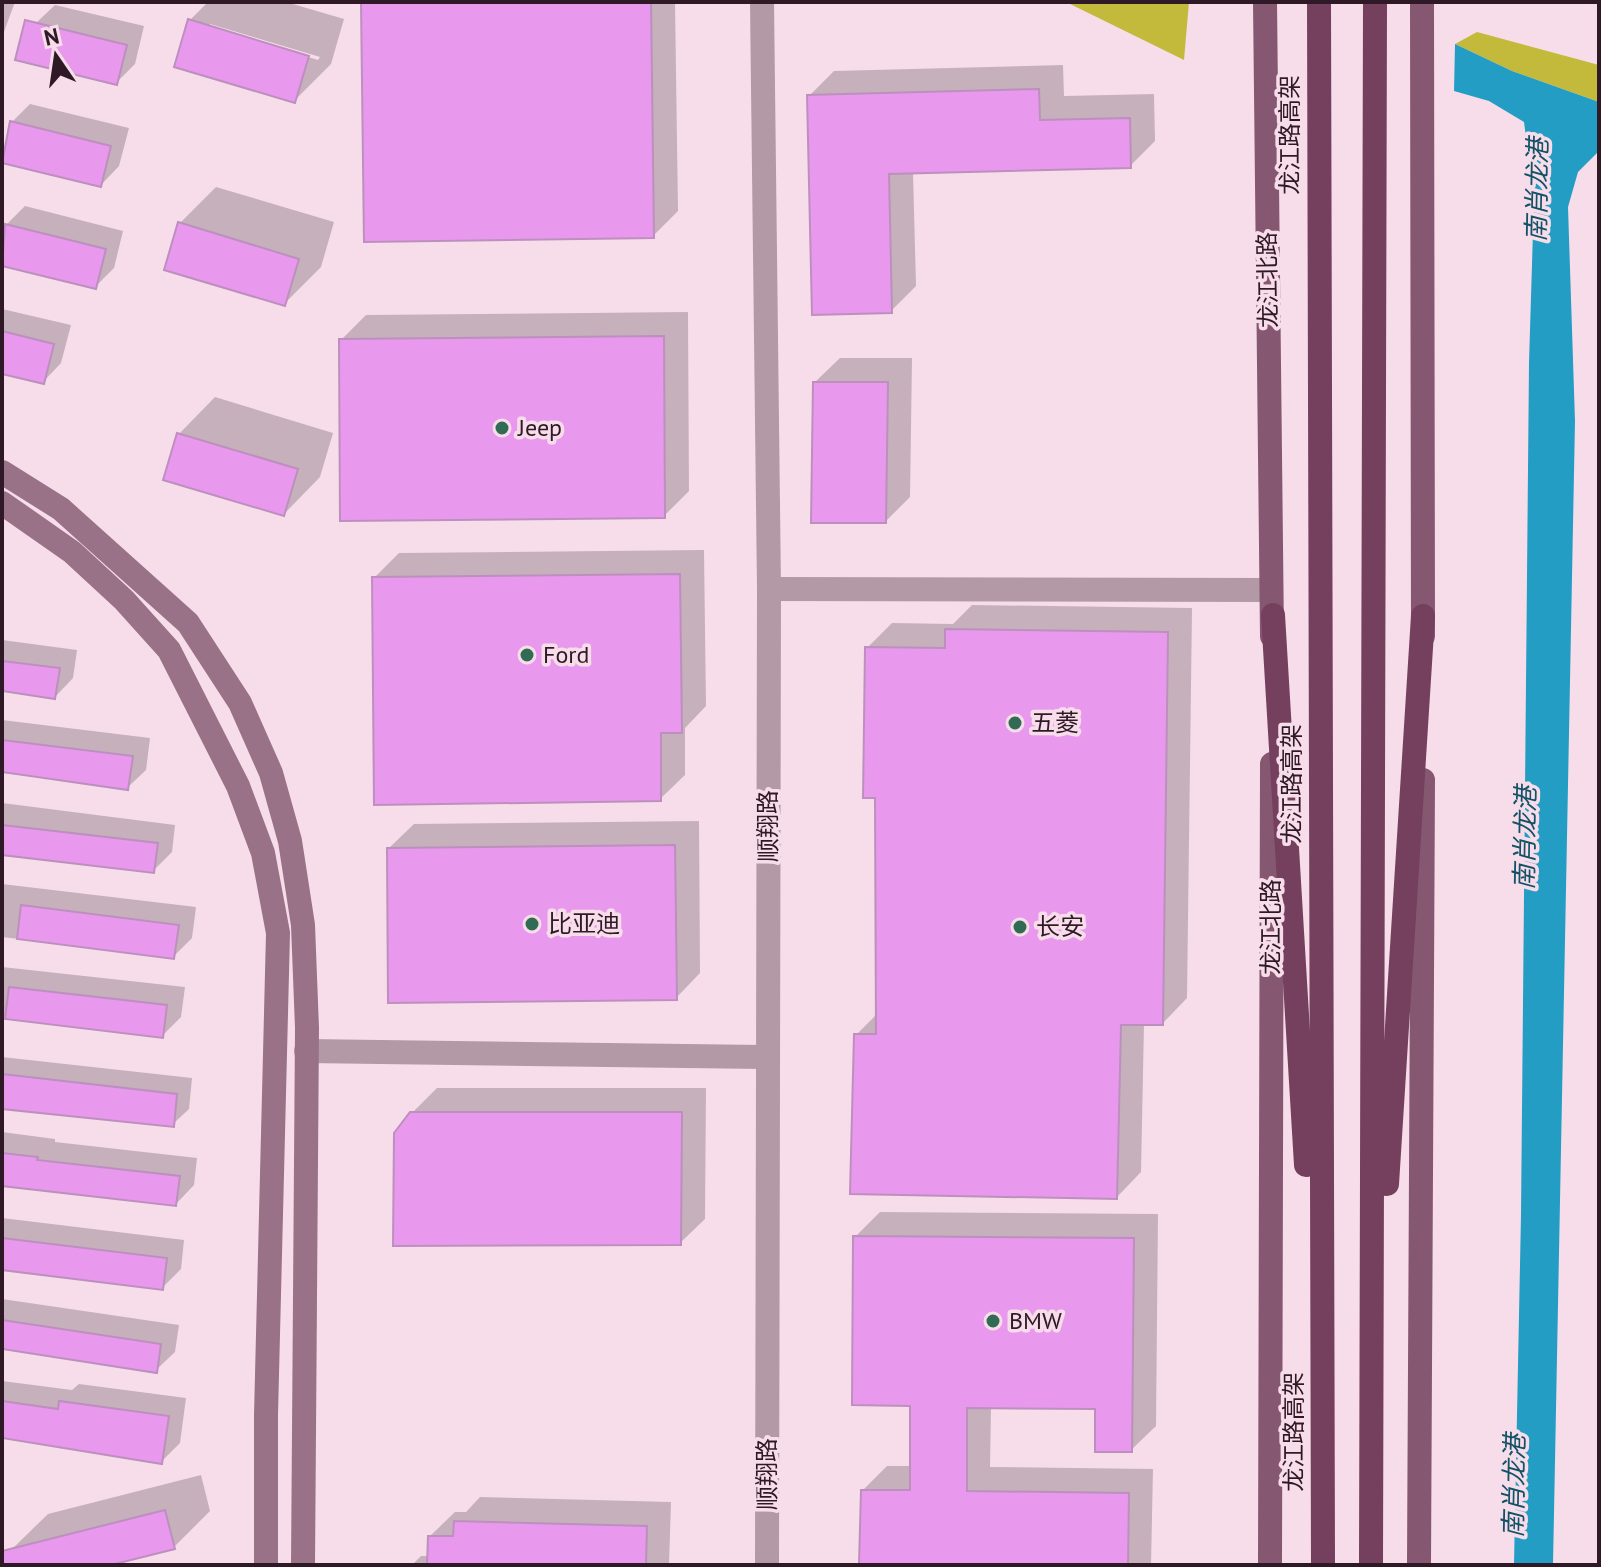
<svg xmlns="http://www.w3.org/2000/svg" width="1601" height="1567" viewBox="0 0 1601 1567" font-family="'PT Sans','Noto Sans SC',sans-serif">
	<rect width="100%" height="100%" fill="#f7ddea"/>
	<g fill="#c3ba3b">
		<path d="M 1066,2 L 1189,2 L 1184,60 Z"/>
		<path d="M 1477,32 L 1599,65 L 1599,102 L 1512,71 L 1455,44 Z"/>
	</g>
	<path fill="#239dc4" d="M 1455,44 L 1512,71 L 1599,102 L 1599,151 L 1578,172 L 1568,207 L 1575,421 L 1553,1565 L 1514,1565 L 1521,1215 L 1529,363 L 1534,198 L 1524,122 L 1489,101 L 1454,91 Z"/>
	<g fill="#0003" fill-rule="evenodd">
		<path d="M 2,2 L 15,2 L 2,37 Z"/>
		<path d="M 208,2 L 286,2 L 344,19 L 331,64 L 294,101 L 190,20 ZM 210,24 L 320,57 L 318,60 L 210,28 Z"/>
		<path d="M 363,2 L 675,2 L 678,211 L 653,236 Z"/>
		<path d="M 55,5 L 144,26 L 135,64 L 116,83 L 36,23 Z"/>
		<path d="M 1063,65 L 1064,96 L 1154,94 L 1155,141 L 1130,166 L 913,171 L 916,286 L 891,311 L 809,96 L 834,71 Z"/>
		<path d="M 30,104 L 129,128 L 119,166 L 101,185 L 2,161 L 12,122 Z"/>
		<path d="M 216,187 L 334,222 L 321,267 L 284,304 L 180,223 Z"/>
		<path d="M 25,206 L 123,231 L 114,268 L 95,287 L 2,264 L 6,225 Z"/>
		<path d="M 2,309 L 71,325 L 61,363 L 43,382 L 2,372 Z"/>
		<path d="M 688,312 L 689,491 L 664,516 L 341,340 L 366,315 Z"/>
		<path d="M 840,358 L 912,358 L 910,497 L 886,521 L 815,382 Z"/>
		<path d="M 215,397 L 333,433 L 320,477 L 284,514 L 179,434 Z"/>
		<path d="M 704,550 L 706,706 L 685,728 L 685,775 L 660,799 L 374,578 L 399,553 Z"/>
		<path d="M 972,605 L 1192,608 L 1187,998 L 1163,1023 L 1144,1023 L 1141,1172 L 1117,1197 L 856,1035 L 878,1013 L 877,796 L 867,648 L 892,623 L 953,624 Z"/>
		<path d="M 2,640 L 77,650 L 73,678 L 55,697 L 2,689 Z"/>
		<path d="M 2,720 L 150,738 L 146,770 L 127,788 L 2,773 Z"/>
		<path d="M 2,803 L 175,825 L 172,852 L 153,871 L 2,852 Z"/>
		<path d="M 699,821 L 700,973 L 676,998 L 389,848 L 414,824 Z"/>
		<path d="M 2,884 L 196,907 L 192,938 L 173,957 L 2,937 Z"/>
		<path d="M 2,967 L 185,987 L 181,1017 L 162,1036 L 2,1016 Z"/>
		<path d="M 2,1057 L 192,1078 L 189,1109 L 173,1124 L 2,1107 Z"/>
		<path d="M 437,1088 L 706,1088 L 705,1219 L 680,1243 L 412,1113 Z"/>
		<path d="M 2,1132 L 55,1139 L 55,1142 L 197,1158 L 194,1185 L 176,1204 L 2,1182 Z"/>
		<path d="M 880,1212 L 1158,1214 L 1156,1426 L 1131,1450 L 1097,1407 L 991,1406 L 990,1467 L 1153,1469 L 1151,1565 L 861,1565 L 863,1490 L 887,1466 L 912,1466 L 912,1404 L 855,1237 Z"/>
		<path d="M 2,1218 L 184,1240 L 181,1269 L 162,1288 L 2,1269 Z"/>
		<path d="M 2,1299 L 179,1325 L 175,1352 L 156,1370 L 2,1349 Z"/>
		<path d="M 2,1381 L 72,1390 L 79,1384 L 186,1398 L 180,1443 L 161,1462 L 2,1436 Z"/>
		<path d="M 201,1475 L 210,1511 L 174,1547 L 102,1565 L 15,1565 L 11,1550 L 48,1514 Z"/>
		<path d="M 480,1497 L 671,1502 L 669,1565 L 412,1565 L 421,1556 L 430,1556 L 430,1536 L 455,1512 L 466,1512 Z"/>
	</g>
	<g fill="#e999ed" stroke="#bd8fbe" stroke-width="2">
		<path d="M 361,2 L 651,2 L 654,238 L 364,242 Z"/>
		<path d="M 188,19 L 309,56 L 295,103 L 174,67 Z"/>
		<path d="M 25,20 L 127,45 L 117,85 L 15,60 Z"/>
		<path d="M 1039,89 L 1040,120 L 1130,118 L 1131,168 L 889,174 L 892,313 L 812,315 L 807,95 Z"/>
		<path d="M 10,121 L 111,146 L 101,187 L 2,163 Z"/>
		<path d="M 178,222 L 299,259 L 285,306 L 164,270 Z"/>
		<path d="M 5,224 L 106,249 L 96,289 L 2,266 Z"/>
		<path d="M 2,331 L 54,344 L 44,384 L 2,374 Z"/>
		<path d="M 664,336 L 665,518 L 340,521 L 339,339 Z"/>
		<path d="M 813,382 L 888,382 L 886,523 L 811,523 Z"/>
		<path d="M 177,433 L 298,469 L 284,516 L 163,480 Z"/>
		<path d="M 680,574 L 682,733 L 661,733 L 661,801 L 374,805 L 372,577 Z"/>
		<path d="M 945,629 L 1168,632 L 1163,1025 L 1121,1025 L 1117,1199 L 850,1194 L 854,1034 L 876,1034 L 875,798 L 863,798 L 865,647 L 945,648 Z"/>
		<path d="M 2,661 L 60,668 L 55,699 L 2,691 Z"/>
		<path d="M 2,740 L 133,756 L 128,790 L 2,772 Z"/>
		<path d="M 2,825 L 158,843 L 154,873 L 2,855 Z"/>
		<path d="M 675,845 L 677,1000 L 388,1003 L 387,848 Z"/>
		<path d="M 21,905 L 179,925 L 174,959 L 17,939 Z"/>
		<path d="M 9,987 L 167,1005 L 163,1038 L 5,1019 Z"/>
		<path d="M 2,1074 L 177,1094 L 174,1127 L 2,1109 Z"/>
		<path d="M 410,1112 L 682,1112 L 681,1245 L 393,1246 L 394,1133 Z"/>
		<path d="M 2,1153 L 38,1157 L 37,1160 L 180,1176 L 176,1206 L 2,1186 Z"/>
		<path d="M 853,1236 L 1134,1238 L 1132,1452 L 1095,1452 L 1095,1409 L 967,1408 L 967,1491 L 1129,1493 L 1128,1565 L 859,1565 L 861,1490 L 910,1490 L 910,1406 L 852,1405 Z"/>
		<path d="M 2,1238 L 167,1258 L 163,1290 L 2,1270 Z"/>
		<path d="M 2,1320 L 161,1344 L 157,1373 L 2,1349 Z"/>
		<path d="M 2,1401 L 58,1409 L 59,1401 L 169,1416 L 162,1464 L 2,1438 Z"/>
		<path d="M 165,1510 L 175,1549 L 111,1565 L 2,1565 L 2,1551 Z"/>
		<path d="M 454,1521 L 647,1526 L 646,1565 L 427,1565 L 428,1536 L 453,1536 Z"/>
	</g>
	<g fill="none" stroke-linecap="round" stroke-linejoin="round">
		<g stroke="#b398a6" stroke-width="24">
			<path d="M 762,2 L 769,589 L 767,1565"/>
			<path d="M 769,589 L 1271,590"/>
			<path d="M 306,1051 L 767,1057"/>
		</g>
		<g stroke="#997287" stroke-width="24">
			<path d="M 2,472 L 61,509 L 188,623 L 240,703 L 271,773 L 290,841 L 303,925 L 307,1028 L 303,1565"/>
			<path d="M 2,503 L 72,552 L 124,600 L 169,650 L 238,786 L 263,853 L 278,933 L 266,1415 L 266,1565"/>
		</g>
		<g stroke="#865771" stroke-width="24">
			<path d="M 1265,2 L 1272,636"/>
			<path d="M 1422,2 L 1423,636"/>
			<path d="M 1270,1565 L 1272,764"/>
			<path d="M 1419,1565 L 1423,780"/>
		</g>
		<g stroke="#753f5e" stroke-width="24">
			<path d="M 1319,2 L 1323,1565"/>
			<path d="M 1273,615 L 1306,1165"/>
			<path d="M 1387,1184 L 1423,616"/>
			<path d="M 1371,1565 L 1375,2"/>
		</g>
	</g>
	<g fill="#316b54" stroke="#f7ddea" stroke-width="3">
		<circle cx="502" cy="428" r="8"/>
		<circle cx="527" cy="655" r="8"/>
		<circle cx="1015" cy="723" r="8"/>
		<circle cx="532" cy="924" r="8"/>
		<circle cx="1020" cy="927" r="8"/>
		<circle cx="993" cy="1321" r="8"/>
	</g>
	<g text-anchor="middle" stroke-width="7" stroke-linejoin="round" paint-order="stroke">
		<g font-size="24" fill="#301926" stroke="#f7ddea">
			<text transform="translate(1290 135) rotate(-90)" y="8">龙江路高架</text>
			<text transform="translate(1268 280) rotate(-91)" y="8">龙江北路</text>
			<text transform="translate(1292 784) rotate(-90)" y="8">龙江路高架</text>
			<text transform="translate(768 826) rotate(-90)" y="8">顺翔路</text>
			<text transform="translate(1271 927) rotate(-90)" y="8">龙江北路</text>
			<text transform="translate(1294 1432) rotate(-90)" y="8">龙江路高架</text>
			<text transform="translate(767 1474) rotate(-90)" y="8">顺翔路</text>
		</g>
		<g font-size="24" fill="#301926" stroke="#f7ddea" text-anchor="start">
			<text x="518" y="436">Jeep</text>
			<text x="543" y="663">Ford</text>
			<text x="1031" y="731">五菱</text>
			<text x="548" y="932">比亚迪</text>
			<text x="1036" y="935">长安</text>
			<text x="1009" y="1329">BMW</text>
		</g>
		<g font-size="26" font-style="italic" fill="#135266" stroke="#f7ddea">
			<text transform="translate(1537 190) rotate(-89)" y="9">南肖龙港</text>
			<text transform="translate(1525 838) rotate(-89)" y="9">南肖龙港</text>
			<text transform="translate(1514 1486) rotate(-89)" y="9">南肖龙港</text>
		</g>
	</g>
	<rect width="1601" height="1567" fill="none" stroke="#301926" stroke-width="8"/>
	<g transform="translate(56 56) rotate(347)" stroke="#f7ddea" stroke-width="6" paint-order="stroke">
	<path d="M0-6L14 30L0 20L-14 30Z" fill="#301926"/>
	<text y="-12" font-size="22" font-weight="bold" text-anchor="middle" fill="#301926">N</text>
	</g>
</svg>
